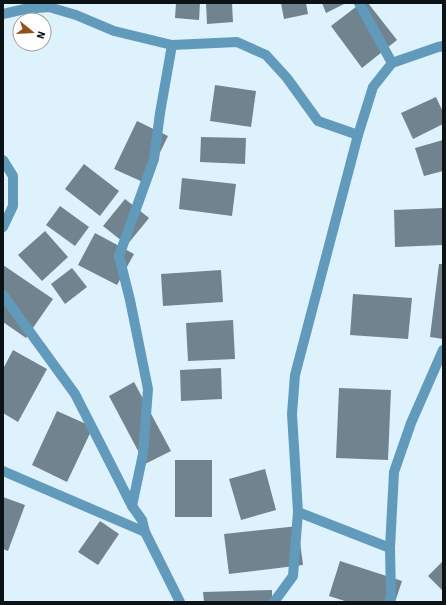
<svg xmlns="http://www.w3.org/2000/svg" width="446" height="605" viewBox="0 0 446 605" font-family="'Source Sans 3',sans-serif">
	<rect width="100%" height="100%" fill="#def2fe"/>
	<g fill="#71838e">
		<path d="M 176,3 L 200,3 L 199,20 L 175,18 Z"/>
		<path d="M 206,3 L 232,3 L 233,22 L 207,24 Z"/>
		<path d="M 281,3 L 306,3 L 308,14 L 284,19 Z"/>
		<path d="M 322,3 L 346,3 L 326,13 Z"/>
		<path d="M 361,3 L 368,3 L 397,40 L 362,68 L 331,26 Z"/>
		<path d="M 215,85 L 256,91 L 251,127 L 210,121 Z"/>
		<path d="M 436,97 L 443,112 L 443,124 L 413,139 L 401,113 Z"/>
		<path d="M 137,121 L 168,136 L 145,183 L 114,169 Z"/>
		<path d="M 201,137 L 246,138 L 245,164 L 200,162 Z"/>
		<path d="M 443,140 L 443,171 L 424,176 L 415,148 Z"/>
		<path d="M 84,164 L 119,191 L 100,216 L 65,189 Z"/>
		<path d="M 182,178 L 236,184 L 232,216 L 179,209 Z"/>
		<path d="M 125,199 L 149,218 L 127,245 L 103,226 Z"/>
		<path d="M 60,206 L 89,227 L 75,246 L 46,225 Z"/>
		<path d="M 443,208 L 443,245 L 395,247 L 394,210 Z"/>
		<path d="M 45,231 L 68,257 L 42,281 L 18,255 Z"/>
		<path d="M 95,233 L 134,254 L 117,285 L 78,265 Z"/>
		<path d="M 439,264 L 443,264 L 443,339 L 430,337 Z"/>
		<path d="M 3,265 L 53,299 L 26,338 L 3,322 Z"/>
		<path d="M 72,268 L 87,287 L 65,304 L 51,284 Z"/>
		<path d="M 221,270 L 223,302 L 163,306 L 161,274 Z"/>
		<path d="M 353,294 L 412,298 L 408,339 L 350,335 Z"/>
		<path d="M 233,320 L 235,359 L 188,361 L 186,323 Z"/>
		<path d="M 13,350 L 47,369 L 18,422 L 3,413 L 3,369 Z"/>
		<path d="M 221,368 L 222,399 L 181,401 L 180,370 Z"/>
		<path d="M 134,382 L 171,451 L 145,464 L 109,396 Z"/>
		<path d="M 339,388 L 391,390 L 388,460 L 336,458 Z"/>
		<path d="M 57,411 L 93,427 L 67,482 L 32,465 Z"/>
		<rect x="175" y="460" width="37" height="57"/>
		<path d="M 265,469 L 276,510 L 241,520 L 229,479 Z"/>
		<path d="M 3,497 L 25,505 L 8,551 L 3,549 Z"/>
		<path d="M 100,521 L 119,534 L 98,565 L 78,552 Z"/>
		<path d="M 298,526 L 303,565 L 229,574 L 224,534 Z"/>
		<path d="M 340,561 L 402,581 L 395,602 L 348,602 L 329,596 Z"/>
		<path d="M 443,561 L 443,591 L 428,576 Z"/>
		<path d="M 272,590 L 272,602 L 204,602 L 203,592 Z"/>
	</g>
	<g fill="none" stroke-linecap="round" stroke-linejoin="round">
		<g stroke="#629abc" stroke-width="10">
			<path d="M 359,3 L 392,63"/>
			<path d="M 3,14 L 25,9 L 49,7 L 76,15 L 114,31 L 172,45 L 237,42 L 266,55 L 287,78 L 318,121 L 358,135"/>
			<path d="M 3,160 L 13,176 L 13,206 L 3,227"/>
			<path d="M 3,295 L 75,394 L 132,506 L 142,520 L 145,532 L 180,602"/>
			<path d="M 3,471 L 145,532"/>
			<path d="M 132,506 L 143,454 L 148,389 L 130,300 L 119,256 L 154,159 L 160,113 L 172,45"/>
			<path d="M 298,512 L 390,548"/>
			<path d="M 274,602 L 293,576 L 298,512 L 292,414 L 295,375 L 358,135 L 373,87 L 392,63 L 438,47 L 443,46"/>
			<path d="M 389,602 L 391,597 L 390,548 L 394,472 L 411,423 L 443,350"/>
		</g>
	</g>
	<rect width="446" height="605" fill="none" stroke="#0c1317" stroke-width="8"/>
	<g transform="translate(32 32) rotate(108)"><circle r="19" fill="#ffffff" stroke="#9ea1a2"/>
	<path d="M0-3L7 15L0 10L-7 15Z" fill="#92511c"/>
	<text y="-6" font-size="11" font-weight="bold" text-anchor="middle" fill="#0c1317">N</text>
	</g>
</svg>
